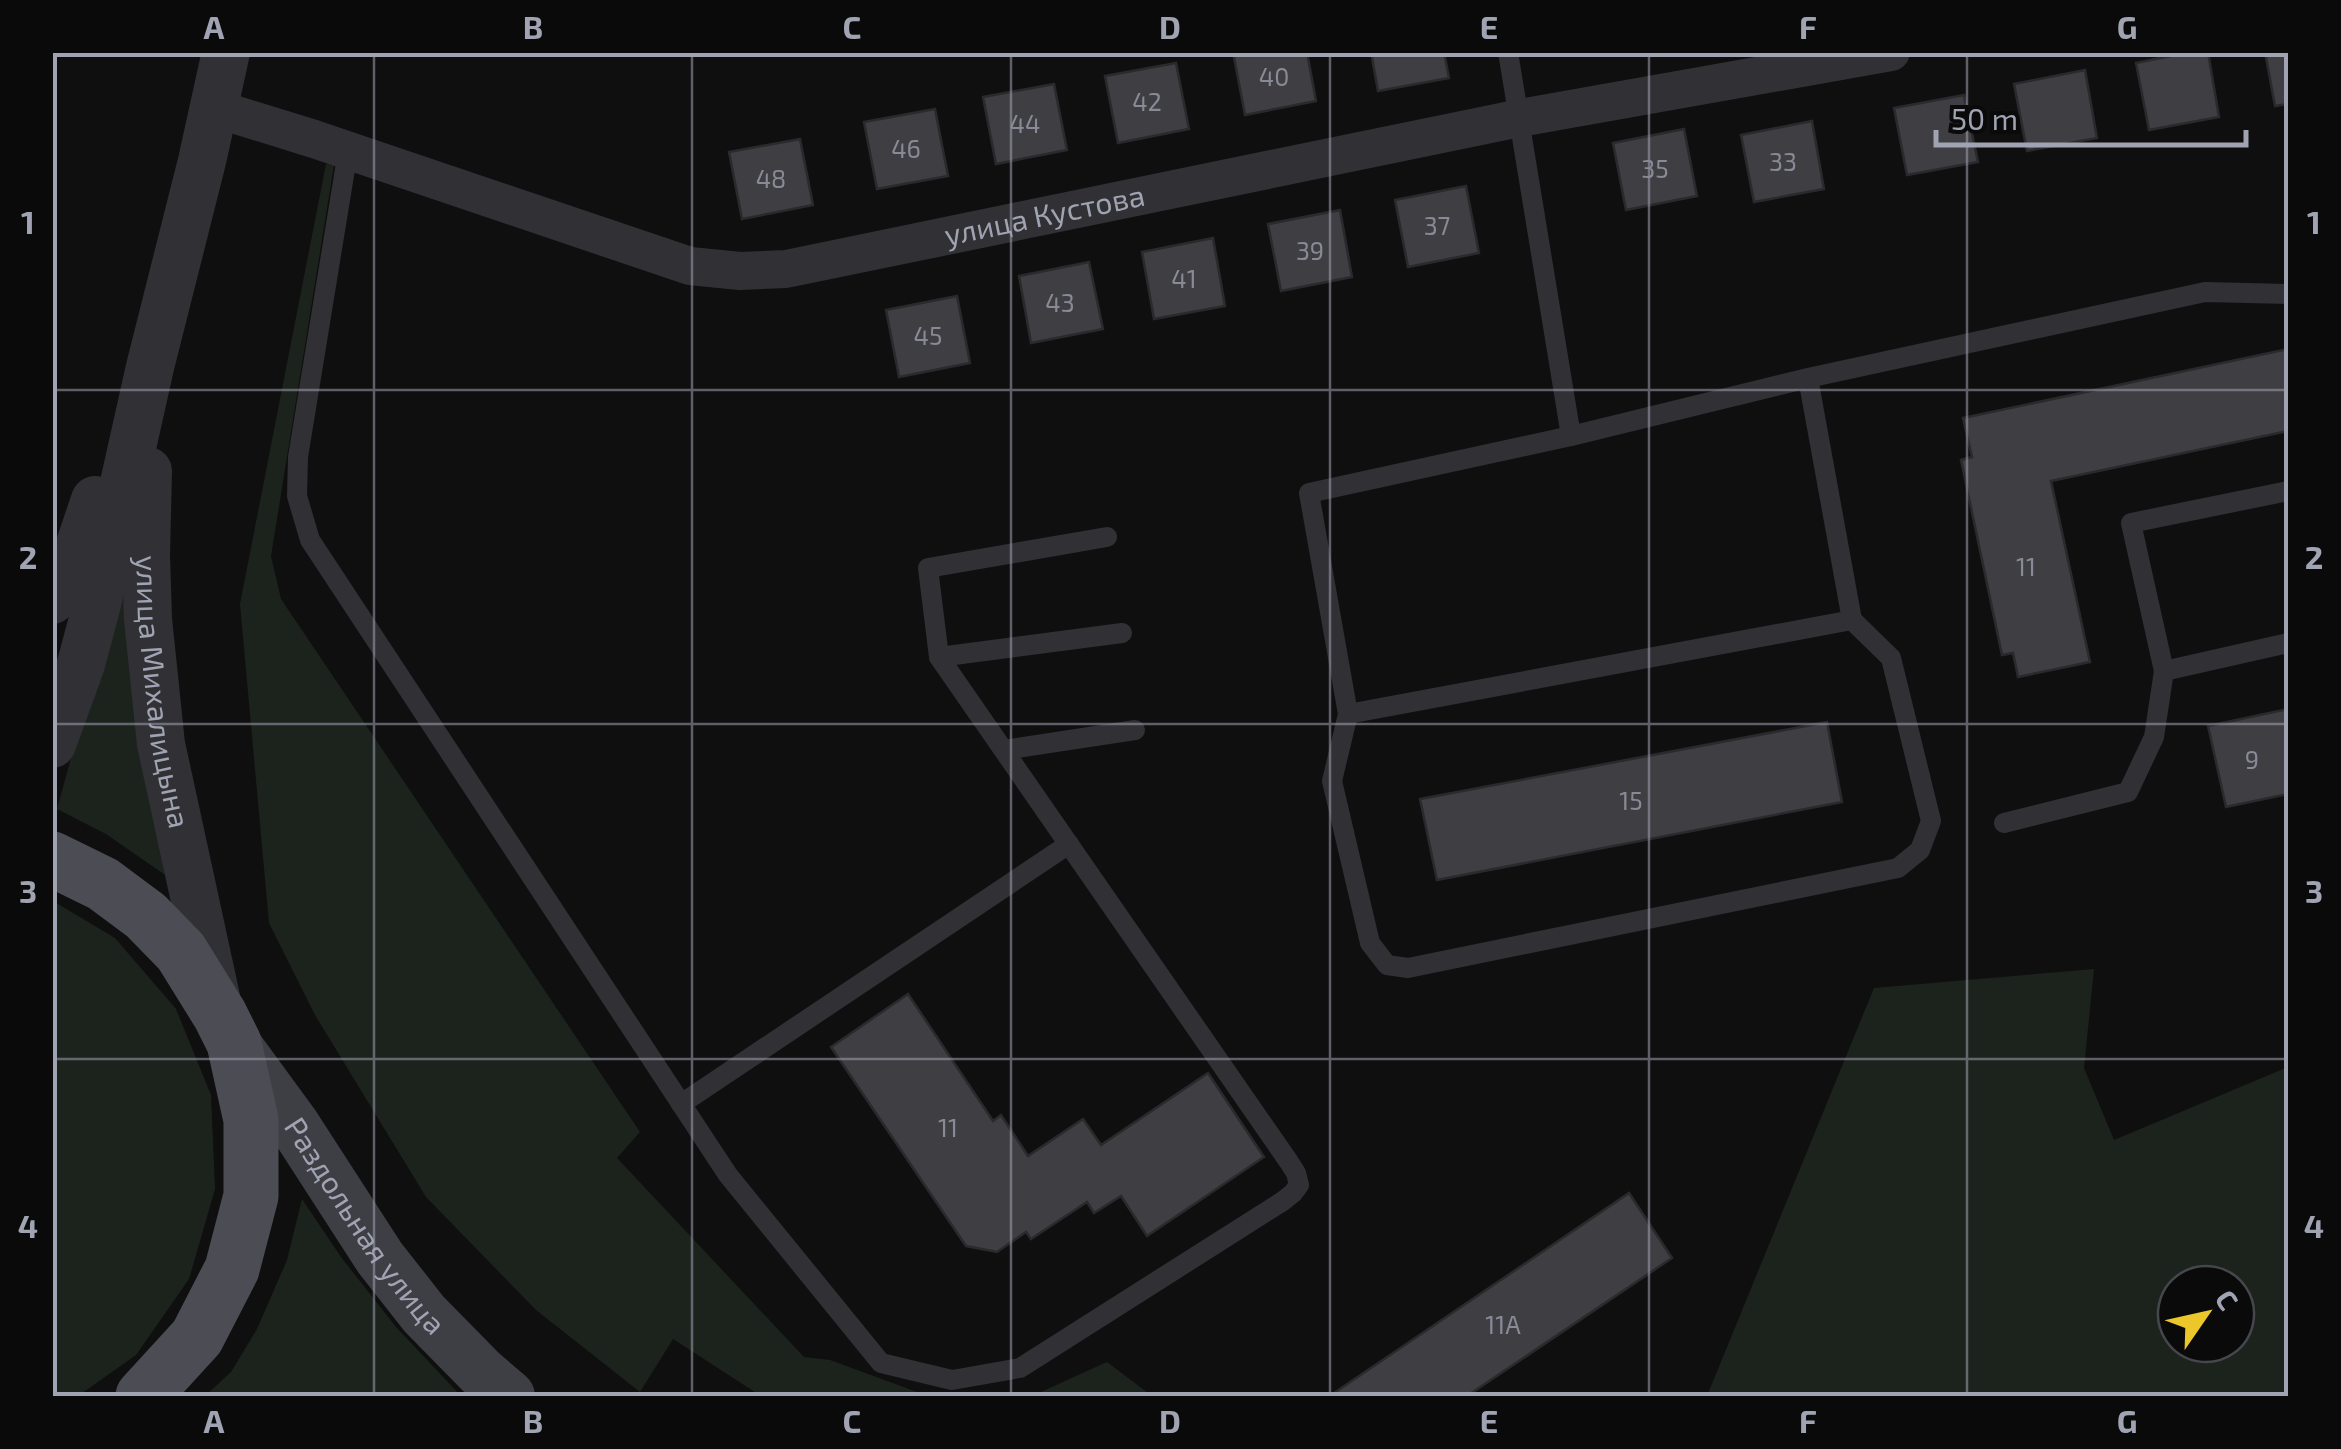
<svg xmlns="http://www.w3.org/2000/svg" width="2341" height="1449" viewBox="0 0 2341 1449" font-family="'Exo 2',sans-serif">
	<rect width="100%" height="100%" fill="#0f0f10"/>
	<g fill="#1c231d" fill-rule="evenodd">
		<path d="M 326,164 L 334,165 L 271,556 L 281,599 L 640,1132 L 617,1158 L 804,1357 L 830,1360 L 928,1396 L 761,1396 L 673,1339 L 640,1392 L 536,1310 L 426,1197 L 315,1015 L 269,923 L 240,604 Z"/>
		<path d="M 123,570 L 171,879 L 106,834 L 57,809 Z"/>
		<path d="M 53,901 L 115,938 L 176,1009 L 211,1095 L 215,1189 L 189,1279 L 136,1355 L 78,1396 L 53,1396 Z"/>
		<path d="M 2094,969 L 2084,1068 L 2114,1140 L 2288,1067 L 2288,1396 L 1707,1396 L 1874,988 ZM 2236,1284 L 2236,1344 L 2176,1344 L 2176,1284 Z"/>
		<path d="M 302,1199 L 341,1257 L 396,1327 L 461,1396 L 205,1396 L 231,1372 L 257,1329 L 287,1260 Z"/>
		<path d="M 1107,1362 L 1152,1396 L 1032,1396 Z"/>
	</g>
	<g fill="#3e3e43" stroke="#2a292c" stroke-width="2.5">
		<path d="M 1233,52 L 1307,52 L 1316,101 L 1245,115 Z"/>
		<path d="M 1371,52 L 1444,52 L 1449,78 L 1378,91 Z"/>
		<path d="M 2190,52 L 2208,52 L 2219,117 L 2149,130 L 2136,63 Z"/>
		<path d="M 2265,52 L 2288,52 L 2288,104 L 2275,106 Z"/>
		<path d="M 1176,63 L 1189,129 L 1118,143 L 1105,76 Z"/>
		<path d="M 2085,70 L 2097,138 L 2027,151 L 2014,84 Z"/>
		<path d="M 1054,84 L 1067,150 L 996,164 L 983,97 Z"/>
		<path d="M 1964,95 L 1978,162 L 1907,175 L 1894,108 Z"/>
		<path d="M 935,109 L 948,176 L 877,189 L 864,122 Z"/>
		<path d="M 1812,121 L 1824,189 L 1754,202 L 1741,135 Z"/>
		<path d="M 1684,129 L 1697,196 L 1626,210 L 1613,143 Z"/>
		<path d="M 800,139 L 813,205 L 742,219 L 729,152 Z"/>
		<path d="M 1466,186 L 1479,253 L 1408,267 L 1395,200 Z"/>
		<path d="M 1340,210 L 1352,277 L 1281,291 L 1268,224 Z"/>
		<path d="M 1213,238 L 1225,306 L 1154,319 L 1142,252 Z"/>
		<path d="M 1089,262 L 1103,329 L 1031,343 L 1019,276 Z"/>
		<path d="M 957,296 L 970,363 L 899,377 L 886,310 Z"/>
		<path d="M 2288,349 L 2288,431 L 2051,481 L 2090,662 L 2018,677 L 2013,653 L 2002,655 L 1961,460 L 1972,457 L 1963,418 Z"/>
		<path d="M 2288,709 L 2288,794 L 2226,807 L 2208,726 Z"/>
		<path d="M 1827,722 L 1842,802 L 1437,880 L 1420,799 Z"/>
		<path d="M 908,994 L 993,1121 L 1001,1115 L 1028,1156 L 1083,1119 L 1101,1145 L 1208,1073 L 1264,1157 L 1147,1236 L 1121,1196 L 1094,1213 L 1087,1202 L 1031,1239 L 1026,1232 L 997,1252 L 966,1246 L 831,1047 Z"/>
		<path d="M 1629,1193 L 1672,1258 L 1467,1396 L 1336,1396 L 1334,1393 Z"/>
	</g>
	<g fill="none" stroke-linecap="round" stroke-linejoin="round">
		<g stroke="#303035" stroke-width="20">
			<path d="M 1508,52 L 1571,436"/>
			<path d="M 348,151 L 298,457 L 297,496 L 310,540 L 728,1175 L 881,1363 L 952,1380 L 1020,1368 L 1283,1201 L 1293,1193 L 1299,1185 L 1296,1173 L 1289,1162 L 939,657 L 928,568 L 1107,537"/>
			<path d="M 1808,378 L 1852,620 L 1348,714 L 1309,493 L 1571,436 L 1808,378 L 2205,292 L 2288,294"/>
			<path d="M 2288,491 L 2131,523 L 2164,671 L 2288,643"/>
			<path d="M 939,657 L 1122,633"/>
			<path d="M 1348,714 L 1332,781 L 1370,943 L 1387,965 L 1408,968 L 1898,868 L 1920,850 L 1931,821 L 1891,658 L 1852,620"/>
			<path d="M 1004,750 L 1135,730"/>
			<path d="M 2004,823 L 2128,792 L 2154,737 L 2164,671"/>
			<path d="M 681,1104 L 1069,844"/>
		</g>
		<path stroke="#303035" stroke-width="38" id="s1" d="M 214,108 L 314,139 L 690,266 L 740,271 L 786,269 L 1520,118 L 1891,52"/>
		<g stroke="#303035" stroke-width="48">
			<path id="s2" d="M 148,471 L 146,555 L 148,619 L 161,744 L 216,997"/>
			<path d="M 52,600 L 77,553 L 95,500"/>
			<path d="M 52,744 L 81,664 L 97,604 L 150,367 L 202,161 L 226,52"/>
		</g>
		<path stroke="#3e3f45" stroke-width="52" id="s3" d="M 234,1043 L 294,1125 L 380,1258 L 424,1314 L 481,1372 L 509,1396"/>
		<path stroke="#4c4d54" stroke-width="55" d="M 52,859 L 103,884 L 146,916 L 181,952 L 220,1015 L 234,1043 L 251,1120 L 251,1196 L 232,1269 L 197,1337 L 143,1396"/>
	</g>
	<path fill="none" stroke="#a0a3b1" stroke-width="2.5" stroke-opacity="0.55" d="M 374,52 L 374,1396M 692,52 L 692,1396M 1011,52 L 1011,1396M 1330,52 L 1330,1396M 1649,52 L 1649,1396M 1967,52 L 1967,1396M 52,390 L 2288,390M 52,724 L 2288,724M 52,1059 L 2288,1059"/>
	<g text-anchor="middle" stroke-width="9" stroke-linejoin="round" paint-order="stroke">
		<g font-size="25" fill="#888a96">
			<text x="1274" y="86">40</text>
			<text x="1147" y="111">42</text>
			<text x="1025" y="133">44</text>
			<text x="906" y="158">46</text>
			<text x="1783" y="171">33</text>
			<text x="1655" y="178">35</text>
			<text x="771" y="188">48</text>
			<text x="1437" y="235">37</text>
			<text x="1310" y="260">39</text>
			<text x="1184" y="288">41</text>
			<text x="1060" y="312">43</text>
			<text x="928" y="345">45</text>
			<text x="2026" y="576">11</text>
			<text x="2252" y="769">9</text>
			<text x="1631" y="810">15</text>
			<text x="948" y="1137">11</text>
			<text x="1503" y="1334">11А</text>
		</g>
		<g font-size="30" fill="#a0a3b1" stroke="#0a0a0b">
			<text dy="10" stroke="none"><textPath href="#s1" startOffset="862">улица Кустова</textPath></text>
			<text dy="10" stroke="none"><textPath href="#s2" startOffset="222">улица Михалицына</textPath></text>
			<text dy="10" stroke="none"><textPath href="#s3" startOffset="225">Раздольная улица</textPath></text>
		</g>
	</g>
	<rect width="2341" height="1449" fill="none" stroke="#0a0a0b" stroke-width="110"/>
	<g transform="translate(2206 1314) rotate(56)"><circle r="48" fill="#0a0a0b" stroke="#46474d" stroke-width="2.5"/>
	<path d="M0-8L18 38L0 25L-18 38Z" fill="#ecc72b"/>
	<text y="-15" font-size="28" font-weight="bold" text-anchor="middle" fill="#a0a3b1">С</text>
	</g>
	<path d="M1936 130v15h310v-15" fill="none" stroke="#a0a3b1" stroke-width="5"/>
	<text x="1951" y="130" font-size="30" fill="#a0a3b1" stroke="#0a0a0b" stroke-width="8" paint-order="stroke">50 m</text>
	<rect x="55" y="55" width="2231" height="1339" fill="none" stroke="#a0a3b1" stroke-width="4"/>
	<g font-size="32" text-anchor="middle" font-weight="bold" fill="#a0a3b1">
		<text x="214" y="39">A</text>
		<text x="533" y="39">B</text>
		<text x="852" y="39">C</text>
		<text x="1170" y="39">D</text>
		<text x="1489" y="39">E</text>
		<text x="1808" y="39">F</text>
		<text x="2127" y="39">G</text>
		<text x="28" y="234">1</text>
		<text x="2314" y="234">1</text>
		<text x="28" y="569">2</text>
		<text x="2314" y="569">2</text>
		<text x="28" y="903">3</text>
		<text x="2314" y="903">3</text>
		<text x="28" y="1238">4</text>
		<text x="2314" y="1238">4</text>
		<text x="214" y="1433">A</text>
		<text x="533" y="1433">B</text>
		<text x="852" y="1433">C</text>
		<text x="1170" y="1433">D</text>
		<text x="1489" y="1433">E</text>
		<text x="1808" y="1433">F</text>
		<text x="2127" y="1433">G</text>
	</g>
</svg>
